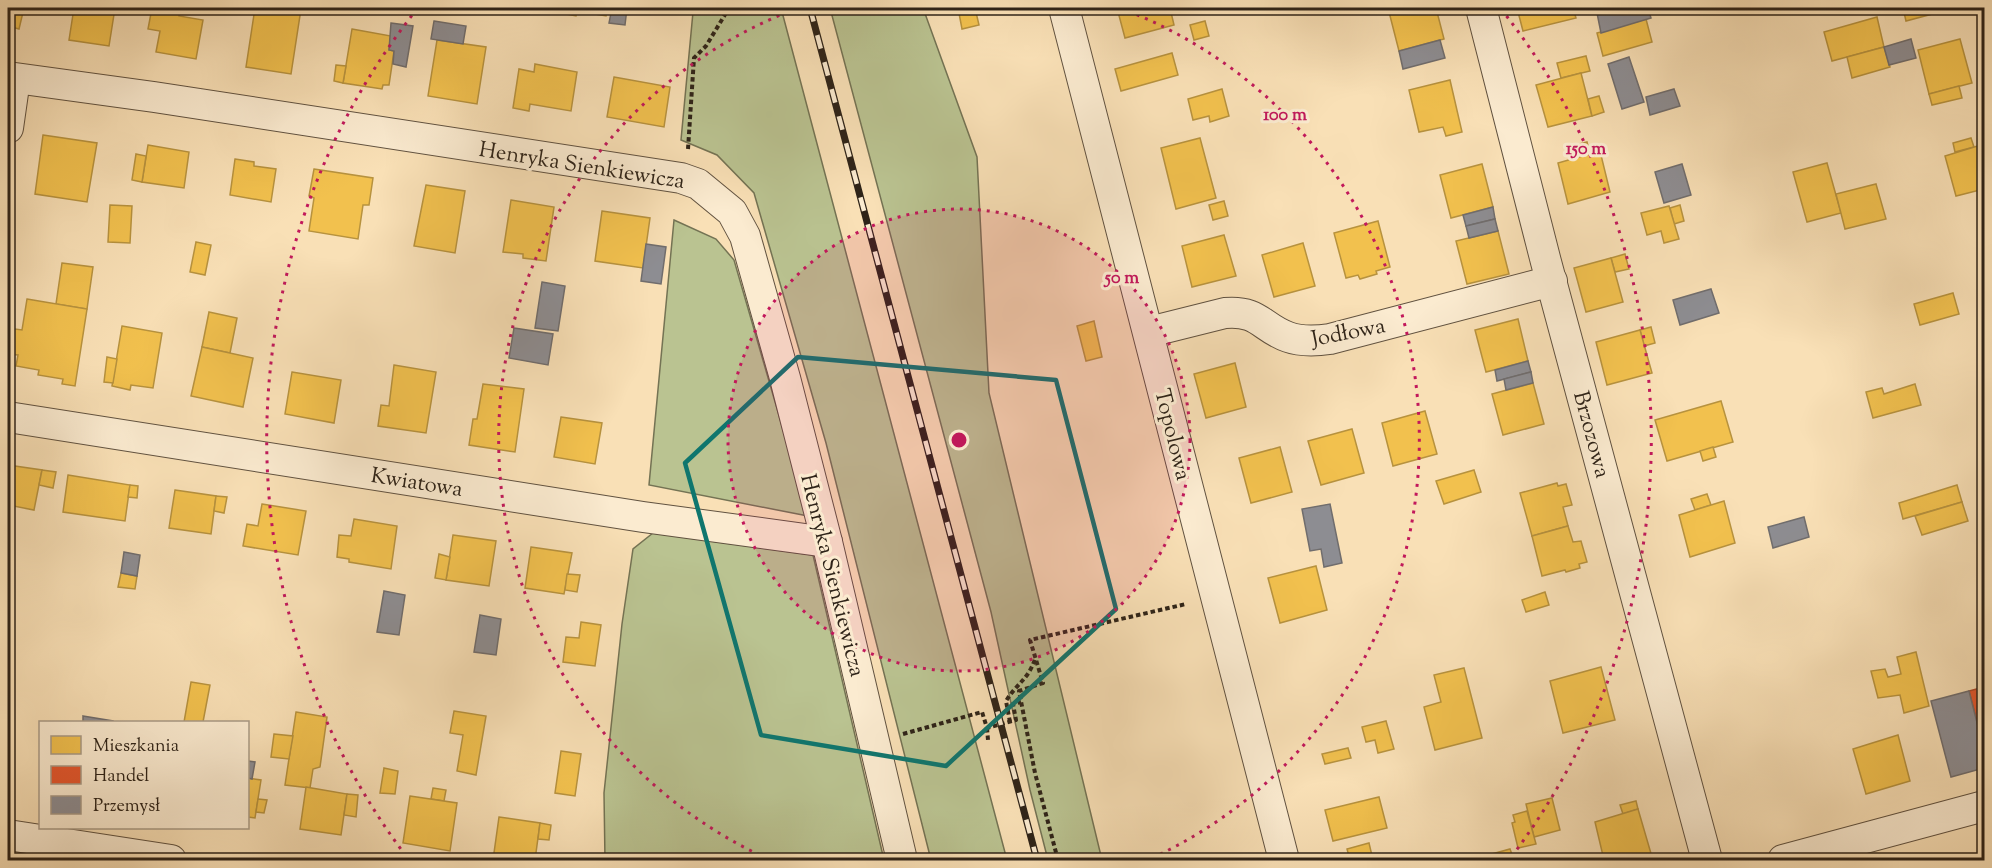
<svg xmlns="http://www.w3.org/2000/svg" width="1992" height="868" viewBox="0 0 1992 868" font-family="'Sorts Mill Goudy',serif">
	<rect width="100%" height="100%" fill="#f9e0b6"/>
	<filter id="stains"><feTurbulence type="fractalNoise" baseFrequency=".00333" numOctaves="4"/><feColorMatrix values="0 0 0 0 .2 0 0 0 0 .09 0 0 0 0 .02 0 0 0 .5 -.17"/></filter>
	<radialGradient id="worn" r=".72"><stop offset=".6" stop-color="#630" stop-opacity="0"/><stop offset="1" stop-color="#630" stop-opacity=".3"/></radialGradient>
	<g fill="#bac391" stroke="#747354" stroke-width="1.5">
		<path d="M 670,8 L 781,8 L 1007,860 L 931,860 L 826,443 L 754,193 L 717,155 L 681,140 L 693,12 Z"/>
		<path d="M 830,8 L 923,8 L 977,157 L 989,393 L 1102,860 L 1048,860 L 1030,790 L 991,612 Z"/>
		<path d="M 674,220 L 716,239 L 734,260 L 808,516 L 649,485 Z"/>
		<path d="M 653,533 L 813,555 L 884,860 L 605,860 L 604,793 L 622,624 L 633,549 Z"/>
	</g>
	<g fill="#f2c14e" stroke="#b7923e" stroke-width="1.5">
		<path d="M 8,8 L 24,8 L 19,29 L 8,26 Z"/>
		<path d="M 74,8 L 115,8 L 109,46 L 69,40 Z"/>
		<path d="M 152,8 L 180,8 L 179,16 L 203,20 L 196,59 L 156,52 L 160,31 L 148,29 Z"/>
		<path d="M 255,8 L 301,9 L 291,74 L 246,67 Z"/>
		<path d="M 560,8 L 607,8 L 606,16 L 577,11 L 576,16 L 560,13 Z"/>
		<path d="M 958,8 L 975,8 L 979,25 L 962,29 Z"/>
		<path d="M 1117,8 L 1170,8 L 1174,25 L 1125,38 Z"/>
		<path d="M 1388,8 L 1436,8 L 1444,39 L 1399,51 Z"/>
		<path d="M 1517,8 L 1573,8 L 1576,18 L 1523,31 Z"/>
		<path d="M 1903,8 L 1950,8 L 1951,9 L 1906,21 Z"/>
		<path d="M 1877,17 L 1884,47 L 1832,61 L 1824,32 Z"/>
		<path d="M 1646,19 L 1652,42 L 1603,56 L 1597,33 Z"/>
		<path d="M 1205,21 L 1209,36 L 1194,40 L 1190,25 Z"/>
		<path d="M 352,29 L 391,36 L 389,50 L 394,51 L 389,85 L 383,85 L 382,89 L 343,83 Z"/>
		<path d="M 1960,39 L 1972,83 L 1929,94 L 1918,50 Z"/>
		<path d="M 437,40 L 486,47 L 477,104 L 428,96 Z"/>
		<path d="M 1884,47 L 1890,67 L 1852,78 L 1847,57 Z"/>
		<path d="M 1172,53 L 1178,75 L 1121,91 L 1115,69 Z"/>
		<path d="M 1586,56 L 1590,71 L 1561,78 L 1557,63 Z"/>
		<path d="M 535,64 L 577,72 L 571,111 L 530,104 L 529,111 L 513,108 L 519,69 L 534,72 Z"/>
		<path d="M 336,65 L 346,66 L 343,83 L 334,81 Z"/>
		<path d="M 1581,73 L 1592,116 L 1548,127 L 1536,85 Z"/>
		<path d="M 614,77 L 670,87 L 664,127 L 607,117 Z"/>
		<path d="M 1450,80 L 1462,132 L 1446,136 L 1443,127 L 1419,132 L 1409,90 Z"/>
		<path d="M 1959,86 L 1962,98 L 1932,105 L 1929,94 Z"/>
		<path d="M 1222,89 L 1229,116 L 1210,122 L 1209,116 L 1193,120 L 1188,99 Z"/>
		<path d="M 1599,96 L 1604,112 L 1592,116 L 1588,99 Z"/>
		<path d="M 43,135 L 97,143 L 87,202 L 35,194 Z"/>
		<path d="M 1200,138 L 1216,198 L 1176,209 L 1161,148 Z"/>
		<path d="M 1971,138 L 1974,147 L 1955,152 L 1953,143 Z"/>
		<path d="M 1587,142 L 1590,154 L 1575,158 L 1572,146 Z"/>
		<path d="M 1984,144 L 1984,189 L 1956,196 L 1945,156 Z"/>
		<path d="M 148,145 L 189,152 L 184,188 L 142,182 Z"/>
		<path d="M 1600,151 L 1610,192 L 1568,204 L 1558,163 Z"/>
		<path d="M 136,154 L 146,156 L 142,182 L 132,180 Z"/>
		<path d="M 235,159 L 254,162 L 254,166 L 276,169 L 271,202 L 230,195 Z"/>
		<path d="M 1827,163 L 1841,213 L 1807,222 L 1793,172 Z"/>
		<path d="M 1482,164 L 1493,207 L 1451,218 L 1440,175 Z"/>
		<path d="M 314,169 L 373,178 L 369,205 L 363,205 L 358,239 L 309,231 L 314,198 L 309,196 Z"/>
		<path d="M 1876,184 L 1886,219 L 1845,229 L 1836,194 Z"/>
		<path d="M 426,185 L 465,191 L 455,253 L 414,246 Z"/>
		<path d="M 511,200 L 554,207 L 546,261 L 523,258 L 523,254 L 503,252 Z"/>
		<path d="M 1224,201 L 1228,216 L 1213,220 L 1209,205 Z"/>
		<path d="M 110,205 L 132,206 L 130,243 L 108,242 Z"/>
		<path d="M 1680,205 L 1684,221 L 1674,224 L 1670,208 Z"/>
		<path d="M 1669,206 L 1679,239 L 1664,243 L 1661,231 L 1647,235 L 1641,213 Z"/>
		<path d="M 602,211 L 650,218 L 643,268 L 595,261 Z"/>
		<path d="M 1378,221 L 1390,267 L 1376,271 L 1377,274 L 1360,279 L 1358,275 L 1346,278 L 1334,233 Z"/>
		<path d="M 1498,231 L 1509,274 L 1467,284 L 1456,241 Z"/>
		<path d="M 1224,235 L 1236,276 L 1192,287 L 1182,246 Z"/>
		<path d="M 196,242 L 211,245 L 205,275 L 190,272 Z"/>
		<path d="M 1303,243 L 1315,286 L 1274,297 L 1262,255 Z"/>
		<path d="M 1625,254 L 1629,269 L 1615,272 L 1611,258 Z"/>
		<path d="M 1611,258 L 1623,302 L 1586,312 L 1574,268 Z"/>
		<path d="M 62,263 L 93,267 L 87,309 L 56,304 Z"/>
		<path d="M 1953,293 L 1959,314 L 1920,325 L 1914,304 Z"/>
		<path d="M 27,299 L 87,309 L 75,386 L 62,384 L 63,379 L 38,375 L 39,370 L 16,366 L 18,355 L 8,354 L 8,328 L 22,330 Z"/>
		<path d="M 209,312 L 237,318 L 230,353 L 202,347 Z"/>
		<path d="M 1518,319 L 1528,361 L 1486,372 L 1475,330 Z"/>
		<path d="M 1094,321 L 1102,357 L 1086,361 L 1077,326 Z"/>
		<path d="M 122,326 L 162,333 L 153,388 L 131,385 L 130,390 L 112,386 Z"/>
		<path d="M 1651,327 L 1655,343 L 1644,346 L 1640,330 Z"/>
		<path d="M 1640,330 L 1652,373 L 1607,385 L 1596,342 Z"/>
		<path d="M 1984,331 L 1984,368 L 1979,350 L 1983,349 L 1979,333 Z"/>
		<path d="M 202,347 L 253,358 L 243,407 L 191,396 Z"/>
		<path d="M 107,357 L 117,359 L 113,383 L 104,382 Z"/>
		<path d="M 1235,363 L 1246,407 L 1206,418 L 1194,374 Z"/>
		<path d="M 394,365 L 436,372 L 426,433 L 378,426 L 381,405 L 389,406 Z"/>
		<path d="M 292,372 L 341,380 L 334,423 L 285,414 Z"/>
		<path d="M 1533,383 L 1544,424 L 1503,435 L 1492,394 Z"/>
		<path d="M 483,384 L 524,389 L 515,452 L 469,445 L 473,419 L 477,419 Z"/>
		<path d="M 1915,384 L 1921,405 L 1873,418 L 1866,392 L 1882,388 L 1884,394 Z"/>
		<path d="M 1721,401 L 1733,442 L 1667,461 L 1655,420 Z"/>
		<path d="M 1425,411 L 1437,454 L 1393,466 L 1382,423 Z"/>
		<path d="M 561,417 L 602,423 L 595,464 L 554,457 Z"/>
		<path d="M 1352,429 L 1364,473 L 1321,485 L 1308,441 Z"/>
		<path d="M 1280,447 L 1292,492 L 1251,503 L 1239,458 Z"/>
		<path d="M 1713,447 L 1716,457 L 1703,461 L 1700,451 Z"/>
		<path d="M 8,465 L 42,470 L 34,510 L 8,505 Z"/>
		<path d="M 42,470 L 56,472 L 53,488 L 39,485 Z"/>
		<path d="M 1474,470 L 1481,492 L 1444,504 L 1436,481 Z"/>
		<path d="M 68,475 L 130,485 L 125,521 L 63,512 Z"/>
		<path d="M 1557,483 L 1558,486 L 1566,484 L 1572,505 L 1563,507 L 1568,526 L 1532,536 L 1520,493 Z"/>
		<path d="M 130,485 L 138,486 L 137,498 L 128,497 Z"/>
		<path d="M 1957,485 L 1962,502 L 1903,519 L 1899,503 Z"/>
		<path d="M 175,490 L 216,496 L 211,534 L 169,528 Z"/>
		<path d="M 1707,494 L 1711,505 L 1695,510 L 1691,499 Z"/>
		<path d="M 216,496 L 227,497 L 224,513 L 214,511 Z"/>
		<path d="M 1724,501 L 1735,543 L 1690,557 L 1679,515 Z"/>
		<path d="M 1962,502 L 1968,521 L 1922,535 L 1915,516 Z"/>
		<path d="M 262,504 L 306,511 L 298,555 L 243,546 L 247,524 L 258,526 Z"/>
		<path d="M 354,519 L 397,526 L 391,569 L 349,562 L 349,559 L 337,557 L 339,535 L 351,536 Z"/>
		<path d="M 1568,526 L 1573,542 L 1581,541 L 1587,562 L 1579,564 L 1580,568 L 1566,572 L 1565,570 L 1542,576 L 1532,536 Z"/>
		<path d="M 453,535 L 496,541 L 489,586 L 446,580 Z"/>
		<path d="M 531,547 L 572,553 L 564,594 L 525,588 Z"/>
		<path d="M 439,554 L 450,557 L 446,580 L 435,578 Z"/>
		<path d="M 1316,566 L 1327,610 L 1280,623 L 1268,578 Z"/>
		<path d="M 121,573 L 137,576 L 135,589 L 118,587 Z"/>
		<path d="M 567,574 L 580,575 L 577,592 L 565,590 Z"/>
		<path d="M 1545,592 L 1549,605 L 1526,612 L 1522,600 Z"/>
		<path d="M 581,622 L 601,625 L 595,666 L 563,662 L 566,637 L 579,638 Z"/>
		<path d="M 1916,652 L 1929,706 L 1904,713 L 1900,695 L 1878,698 L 1871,671 L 1885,669 L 1888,677 L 1901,674 L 1897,657 Z"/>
		<path d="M 1601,667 L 1615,720 L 1563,733 L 1550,681 Z"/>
		<path d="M 1464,668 L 1482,738 L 1435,750 L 1424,707 L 1441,702 L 1434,675 Z"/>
		<path d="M 191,682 L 210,685 L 203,722 L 184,722 Z"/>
		<path d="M 454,711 L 486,716 L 476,775 L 457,771 L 463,735 L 450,733 Z"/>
		<path d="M 296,712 L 327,717 L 320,767 L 313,769 L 310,788 L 285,785 Z"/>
		<path d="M 1386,721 L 1394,749 L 1378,753 L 1375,740 L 1366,742 L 1362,727 Z"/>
		<path d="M 274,734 L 293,736 L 289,759 L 271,757 Z"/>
		<path d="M 1898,735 L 1910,781 L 1866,794 L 1853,749 Z"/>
		<path d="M 1348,748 L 1351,758 L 1325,764 L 1322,754 Z"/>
		<path d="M 561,751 L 581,754 L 575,796 L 555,793 Z"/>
		<path d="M 384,768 L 398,771 L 395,794 L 380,793 Z"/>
		<path d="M 248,778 L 261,780 L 255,818 L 248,817 Z"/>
		<path d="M 306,787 L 347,794 L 341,835 L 300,829 Z"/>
		<path d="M 433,788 L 446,790 L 444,801 L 431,799 Z"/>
		<path d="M 347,794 L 358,795 L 356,817 L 344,815 Z"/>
		<path d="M 410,796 L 457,803 L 450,851 L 403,843 Z"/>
		<path d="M 1379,797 L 1387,828 L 1333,841 L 1325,810 Z"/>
		<path d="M 1552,798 L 1560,830 L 1534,837 L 1526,804 Z"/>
		<path d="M 258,799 L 267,800 L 264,813 L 256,812 Z"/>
		<path d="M 1636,801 L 1638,809 L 1623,814 L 1620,805 Z"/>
		<path d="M 1638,809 L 1652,857 L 1640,860 L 1604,860 L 1595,822 Z"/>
		<path d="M 1527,811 L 1536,844 L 1518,848 L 1512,823 L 1515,822 L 1513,815 Z"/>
		<path d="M 499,817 L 540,823 L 535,860 L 493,860 Z"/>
		<path d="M 540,823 L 551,825 L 549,840 L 538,839 Z"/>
		<path d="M 1369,843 L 1373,860 L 1350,860 L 1347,849 Z"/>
		<path d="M 1510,849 L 1514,860 L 1470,860 Z"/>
	</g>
	<path fill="#e4572e" stroke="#ad4727" stroke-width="1.5" d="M 1984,687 L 1984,744 L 1983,745 L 1969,691 Z"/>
	<g fill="#8d8d92" stroke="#706d6d" stroke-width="1.5">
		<path d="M 612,8 L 627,8 L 625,25 L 609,23 Z"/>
		<path d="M 1616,8 L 1648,8 L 1651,18 L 1601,33 L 1597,13 Z"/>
		<path d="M 434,21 L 466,26 L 463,44 L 431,39 Z"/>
		<path d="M 391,23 L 413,26 L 406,67 L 393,64 L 394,51 L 389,50 Z"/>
		<path d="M 1911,39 L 1916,58 L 1889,65 L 1884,47 Z"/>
		<path d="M 1440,40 L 1445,58 L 1403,69 L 1399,51 Z"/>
		<path d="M 1629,57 L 1644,102 L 1622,109 L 1608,64 Z"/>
		<path d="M 1674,89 L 1680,106 L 1650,115 L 1646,97 Z"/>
		<path d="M 1682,164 L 1691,195 L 1664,203 L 1655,172 Z"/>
		<path d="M 1493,207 L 1495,219 L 1466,226 L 1463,215 Z"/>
		<path d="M 1495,219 L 1498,231 L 1469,238 L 1466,226 Z"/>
		<path d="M 646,244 L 666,247 L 661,284 L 641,281 Z"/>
		<path d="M 542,282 L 565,286 L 558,331 L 535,328 Z"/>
		<path d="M 1711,289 L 1719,313 L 1680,325 L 1673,300 Z"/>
		<path d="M 514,328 L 553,334 L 548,365 L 509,358 Z"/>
		<path d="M 1528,361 L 1531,372 L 1497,381 L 1495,370 Z"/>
		<path d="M 1531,372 L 1533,383 L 1506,390 L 1504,379 Z"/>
		<path d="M 1330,504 L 1342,563 L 1324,567 L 1321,549 L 1310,551 L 1302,509 Z"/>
		<path d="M 1804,517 L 1809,537 L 1773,548 L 1768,527 Z"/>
		<path d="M 124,552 L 140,555 L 137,576 L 121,573 Z"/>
		<path d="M 384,591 L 405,595 L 399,635 L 377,632 Z"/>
		<path d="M 480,615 L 501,619 L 496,655 L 474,652 Z"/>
		<path d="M 1969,691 L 1984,750 L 1984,768 L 1951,777 L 1931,701 Z"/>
		<path d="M 83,716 L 113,721 L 113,722 L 83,722 Z"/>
		<path d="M 248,761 L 255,762 L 252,779 L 248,778 Z"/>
	</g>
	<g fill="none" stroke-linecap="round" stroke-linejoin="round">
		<defs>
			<g id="minor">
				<path d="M 1064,8 L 1284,860"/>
				<path d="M 1481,8 L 1546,262 L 1707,860"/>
				<path d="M 8,77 L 154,97 L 681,178 L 698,184 L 732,212 L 745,236 L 785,378 L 827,542 L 902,860"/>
				<path d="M 8,128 L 15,79"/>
				<path d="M 1149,332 L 1225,313 C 1259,310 1262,328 1288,337 C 1302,342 1316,341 1330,339 L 1552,281"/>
				<path d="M 8,417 L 643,517 L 827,542"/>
				<path d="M 8,835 L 171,860"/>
				<path d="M 1783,860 L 1984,806"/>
			</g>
		</defs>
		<use href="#minor" stroke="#615240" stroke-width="32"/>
		<g stroke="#2e2318" stroke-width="4" stroke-dasharray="4.5 3" stroke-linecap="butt">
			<path d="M 688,149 L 694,58 L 706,46 L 729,8"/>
			<path d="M 1010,722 L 1006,701 C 1017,683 1028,680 1035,659"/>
			<path d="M 987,728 L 988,740"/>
			<path d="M 903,734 L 982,712 L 987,728 L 1016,720 L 1013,704 L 1021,702"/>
			<path d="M 1058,860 L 1035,773 L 1019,691 L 1043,683 L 1030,640 L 1186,604"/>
		</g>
		<use href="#minor" stroke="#fbebd0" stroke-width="30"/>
		<defs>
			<path id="rail" d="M 810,8 L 1037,860"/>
		</defs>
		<use href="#rail" stroke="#2e2318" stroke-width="7"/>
		<use href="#rail" stroke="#fbebd0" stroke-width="4.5" stroke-dasharray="14" stroke-linecap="butt"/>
	</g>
	<path fill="none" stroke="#0f766e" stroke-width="4.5" stroke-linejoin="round" d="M 798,357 L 1056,380 L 1116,609 L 946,766 L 761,735 L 685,463 Z"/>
	<circle cx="959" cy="440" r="231" fill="#c2185b" fill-opacity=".12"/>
	<g fill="none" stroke="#c2185b" stroke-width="3" stroke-dasharray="3 6">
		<circle cx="959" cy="440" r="231"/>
		<path d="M768 859A461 461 0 0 1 798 8M1120 8A461 461 0 0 1 1150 859"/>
		<path d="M406 856A692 692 0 0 1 417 9M1501 9A692 692 0 0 1 1512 856"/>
	</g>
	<g text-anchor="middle" stroke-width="6" stroke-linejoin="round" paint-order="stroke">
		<g font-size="22" fill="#2e2318" stroke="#fbebd0">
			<text transform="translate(582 164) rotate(9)" y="8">Henryka Sienkiewicza</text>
			<text transform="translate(1348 331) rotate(-11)" y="8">Jodłowa</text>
			<text transform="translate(1174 434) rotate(76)" y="8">Topolowa</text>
			<text transform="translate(1593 434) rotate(75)" y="8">Brzozowa</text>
			<text transform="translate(417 481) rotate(9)" y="8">Kwiatowa</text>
			<text transform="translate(834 575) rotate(76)" y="8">Henryka Sienkiewicza</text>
		</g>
	</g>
	<circle cx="959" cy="440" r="9" fill="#c2185b" stroke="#fbebd0" stroke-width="3"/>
	<g font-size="18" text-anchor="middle" font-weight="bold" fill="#c2185b" stroke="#fbebd0" stroke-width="6" stroke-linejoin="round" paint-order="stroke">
		<text x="1285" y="120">100 m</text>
		<text x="1586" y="154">150 m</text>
		<text x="1122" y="283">50 m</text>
	</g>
	<rect width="1992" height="868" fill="none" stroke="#f9e0b6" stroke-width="30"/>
	<rect x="9" y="9" width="1974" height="850" fill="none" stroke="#2e2318" stroke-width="3"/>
	<rect x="15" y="15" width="1962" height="838" fill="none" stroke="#2e2318" stroke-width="1.5"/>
	<rect x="39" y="721" width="210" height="108" fill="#fbebd0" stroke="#a99b86" stroke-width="1.5"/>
	<rect x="51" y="736" width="30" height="18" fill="#f2c14e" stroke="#a99b86" stroke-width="1.5"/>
	<text x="93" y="751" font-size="18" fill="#2e2318">Mieszkania</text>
	<rect x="51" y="766" width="30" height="18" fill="#e4572e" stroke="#a99b86" stroke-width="1.5"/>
	<text x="93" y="781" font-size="18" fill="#2e2318">Handel</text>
	<rect x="51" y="796" width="30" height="18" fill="#8d8d92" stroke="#a99b86" stroke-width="1.5"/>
	<text x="93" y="811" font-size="18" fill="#2e2318">Przemysł</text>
	<rect width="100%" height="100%" filter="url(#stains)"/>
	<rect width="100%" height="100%" fill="url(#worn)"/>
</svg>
